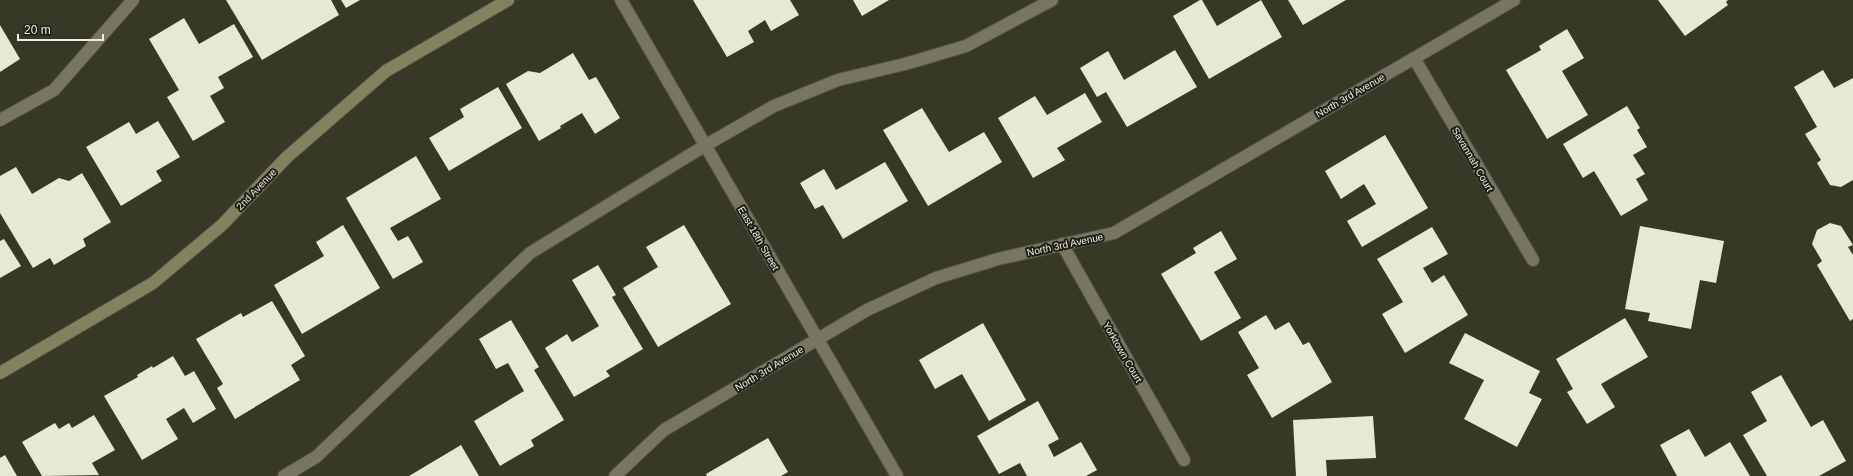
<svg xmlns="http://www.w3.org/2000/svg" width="1853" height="476" viewBox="0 0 1853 476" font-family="Helvetica,sans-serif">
	<rect width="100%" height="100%" fill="#383826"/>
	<g fill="#e8e9d2">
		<path d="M 226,0 L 331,0 L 339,15 L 262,60 Z"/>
		<path d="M 341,0 L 360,0 L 346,8 Z"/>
		<path d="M 693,0 L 790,0 L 799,15 L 771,31 L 765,20 L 748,31 L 754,42 L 727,57 Z"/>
		<path d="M 853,0 L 889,0 L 862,16 Z"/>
		<path d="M 1200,0 L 1202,0 L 1217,26 L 1261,0 L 1282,37 L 1209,79 L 1173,16 Z"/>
		<path d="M 1288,0 L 1346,0 L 1303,25 Z"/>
		<path d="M 1658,0 L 1728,0 L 1726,2 L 1728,5 L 1685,36 Z"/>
		<path d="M 184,18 L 199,44 L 234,24 L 253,57 L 218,77 L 224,88 L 210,96 L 225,122 L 193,141 L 167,97 L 179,90 L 149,39 Z"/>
		<path d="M 0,25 L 20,59 L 0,72 Z"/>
		<path d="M 1567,29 L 1584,58 L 1562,71 L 1588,115 L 1547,139 L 1506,70 L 1541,50 L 1539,46 Z"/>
		<path d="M 1175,50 L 1197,87 L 1127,127 L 1106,92 L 1097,97 L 1080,68 L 1108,51 L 1124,80 Z"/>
		<path d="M 573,53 L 589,80 L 596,77 L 620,118 L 595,134 L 582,113 L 560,126 L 561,128 L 539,141 L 506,84 L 528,71 L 540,73 Z"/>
		<path d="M 1823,70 L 1834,88 L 1853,78 L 1853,180 L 1841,187 L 1830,185 L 1817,163 L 1821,160 L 1805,134 L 1817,127 L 1794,87 Z"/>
		<path d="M 498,87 L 522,128 L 449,171 L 429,138 L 464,117 L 460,109 Z"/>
		<path d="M 1085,93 L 1102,122 L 1057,148 L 1065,160 L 1033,178 L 998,118 L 1035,96 L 1047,115 Z"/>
		<path d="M 1627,106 L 1640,128 L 1637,130 L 1647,147 L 1633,155 L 1645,174 L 1636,179 L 1648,200 L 1621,216 L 1594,171 L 1583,178 L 1563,144 Z"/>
		<path d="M 922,108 L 949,152 L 984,132 L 1002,162 L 928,206 L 883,130 Z"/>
		<path d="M 158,121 L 180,157 L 156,171 L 162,181 L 121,206 L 86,147 L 129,122 L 136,134 Z"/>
		<path d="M 1385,135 L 1428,208 L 1362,247 L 1347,221 L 1376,204 L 1364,184 L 1341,199 L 1325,171 Z"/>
		<path d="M 416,156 L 441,199 L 390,228 L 398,241 L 408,236 L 423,262 L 393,279 L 346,198 Z"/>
		<path d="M 885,162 L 908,201 L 843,239 L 823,205 L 815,209 L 800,183 L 824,169 L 836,190 Z"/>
		<path d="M 16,167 L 32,194 L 59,178 L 69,181 L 82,173 L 111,222 L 83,239 L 86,246 L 54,265 L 50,258 L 33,268 L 0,213 L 0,176 Z"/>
		<path d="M 1830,223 L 1841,226 L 1853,245 L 1848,247 L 1853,255 L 1853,319 L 1850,321 L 1817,265 L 1822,261 L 1812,244 L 1817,230 Z"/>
		<path d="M 343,225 L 380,288 L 302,334 L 274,285 L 324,256 L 316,242 Z"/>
		<path d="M 684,225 L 731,304 L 658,347 L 623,288 L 658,267 L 646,247 Z"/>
		<path d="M 1640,226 L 1724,241 L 1716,283 L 1700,280 L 1691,329 L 1648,321 L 1650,313 L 1625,309 Z"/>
		<path d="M 1432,227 L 1448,254 L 1423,268 L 1432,283 L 1444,275 L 1468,315 L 1405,353 L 1382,314 L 1403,302 L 1377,259 Z"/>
		<path d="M 1221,231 L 1237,259 L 1214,272 L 1241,318 L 1201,341 L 1161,274 L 1196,253 L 1193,248 Z"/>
		<path d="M 4,239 L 21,266 L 0,278 L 0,241 Z"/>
		<path d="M 598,265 L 616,295 L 612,297 L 643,349 L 606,371 L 610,376 L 574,397 L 545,348 L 567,334 L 572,342 L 599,326 L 572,280 Z"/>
		<path d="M 272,301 L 305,356 L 291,365 L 300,380 L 235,419 L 217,388 L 223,384 L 196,339 L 241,313 L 243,317 Z"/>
		<path d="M 1266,315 L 1275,330 L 1289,322 L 1303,345 L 1309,342 L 1332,382 L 1272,418 L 1247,375 L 1259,368 L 1238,332 Z"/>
		<path d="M 1625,318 L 1648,357 L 1601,384 L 1615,407 L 1587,424 L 1567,392 L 1573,389 L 1556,359 Z"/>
		<path d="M 511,320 L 539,367 L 534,370 L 564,420 L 531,440 L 534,446 L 500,466 L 474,421 L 524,391 L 508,363 L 496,369 L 479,339 Z"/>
		<path d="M 983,323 L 1026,400 L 989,421 L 962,374 L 935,389 L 919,360 Z"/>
		<path d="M 1465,333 L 1540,371 L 1529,393 L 1542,399 L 1517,447 L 1464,419 L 1484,380 L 1449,363 Z"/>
		<path d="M 173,356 L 185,376 L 194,371 L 216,409 L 193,423 L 184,408 L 166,419 L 178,439 L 142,460 L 104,396 L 138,377 L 137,375 L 152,366 L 153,368 Z"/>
		<path d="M 1781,375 L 1811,427 L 1823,420 L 1846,461 L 1819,476 L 1767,476 L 1743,435 L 1767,421 L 1751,392 Z"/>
		<path d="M 1038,401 L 1059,439 L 1048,445 L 1054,457 L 1081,442 L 1097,470 L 1086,476 L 1027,476 L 1020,463 L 999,474 L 977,436 Z"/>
		<path d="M 94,415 L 115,450 L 92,463 L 99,475 L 42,476 L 22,442 L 55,423 L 59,429 L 69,423 L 72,428 Z"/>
		<path d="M 1373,416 L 1376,458 L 1326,460 L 1327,476 L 1296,476 L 1293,420 Z"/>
		<path d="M 1689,429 L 1705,457 L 1730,442 L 1750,476 L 1677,476 L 1660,445 Z"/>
		<path d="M 768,438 L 788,472 L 781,476 L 707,476 L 706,474 Z"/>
		<path d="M 461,445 L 479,476 L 409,476 Z"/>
		<path d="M 5,455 L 17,476 L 0,476 L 0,458 Z"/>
	</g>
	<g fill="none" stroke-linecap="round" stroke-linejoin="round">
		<defs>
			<g id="lane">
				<path d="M 0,120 L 54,90 L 133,0"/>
				<path d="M 284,476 L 316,457 L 530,253 L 706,145 L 774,106 L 838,80 L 905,64 L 966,46 L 1052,0"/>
			</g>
			<g id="street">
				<path d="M 621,0 L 897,476"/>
				<path d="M 1414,58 L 1533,260"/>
				<path d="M 1062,244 L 1184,460"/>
				<path d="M 615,476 L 664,430 L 867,310 L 936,278 L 998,259 L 1114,233 L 1514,0"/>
			</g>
			<path id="secondary" d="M 0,373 L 153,283 L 222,225 L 287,157 L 386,71 L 508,0"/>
		</defs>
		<use href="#lane" stroke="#545445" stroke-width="14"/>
		<use href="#street" stroke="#545445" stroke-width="14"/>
		<use href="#secondary" stroke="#545445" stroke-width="14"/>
		<use href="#lane" stroke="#767662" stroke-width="12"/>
		<use href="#street" stroke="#767662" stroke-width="12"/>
		<use href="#secondary" stroke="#82825e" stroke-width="12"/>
	</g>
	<g text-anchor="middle" stroke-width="4" stroke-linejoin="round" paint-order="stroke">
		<g font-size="10" fill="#ecece1" stroke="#1f1f17">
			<text transform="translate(1350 95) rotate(-30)" y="4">North 3rd Avenue</text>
			<text transform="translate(1473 159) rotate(60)" y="4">Savannah Court</text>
			<text transform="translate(256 189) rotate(-46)" y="4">2nd Avenue</text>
			<text transform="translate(759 238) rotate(60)" y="4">East 18th Street</text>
			<text transform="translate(1065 244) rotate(-12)" y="4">North 3rd Avenue</text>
			<text transform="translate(1123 352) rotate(60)" y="4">Yorktown Court</text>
			<text transform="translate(769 368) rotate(-31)" y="4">North 3rd Avenue</text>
		</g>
	</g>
	<path d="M18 34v6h85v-6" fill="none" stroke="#ecece1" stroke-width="2"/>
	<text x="24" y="34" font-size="12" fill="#ecece1" stroke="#1f1f17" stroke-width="3" paint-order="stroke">20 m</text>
</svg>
